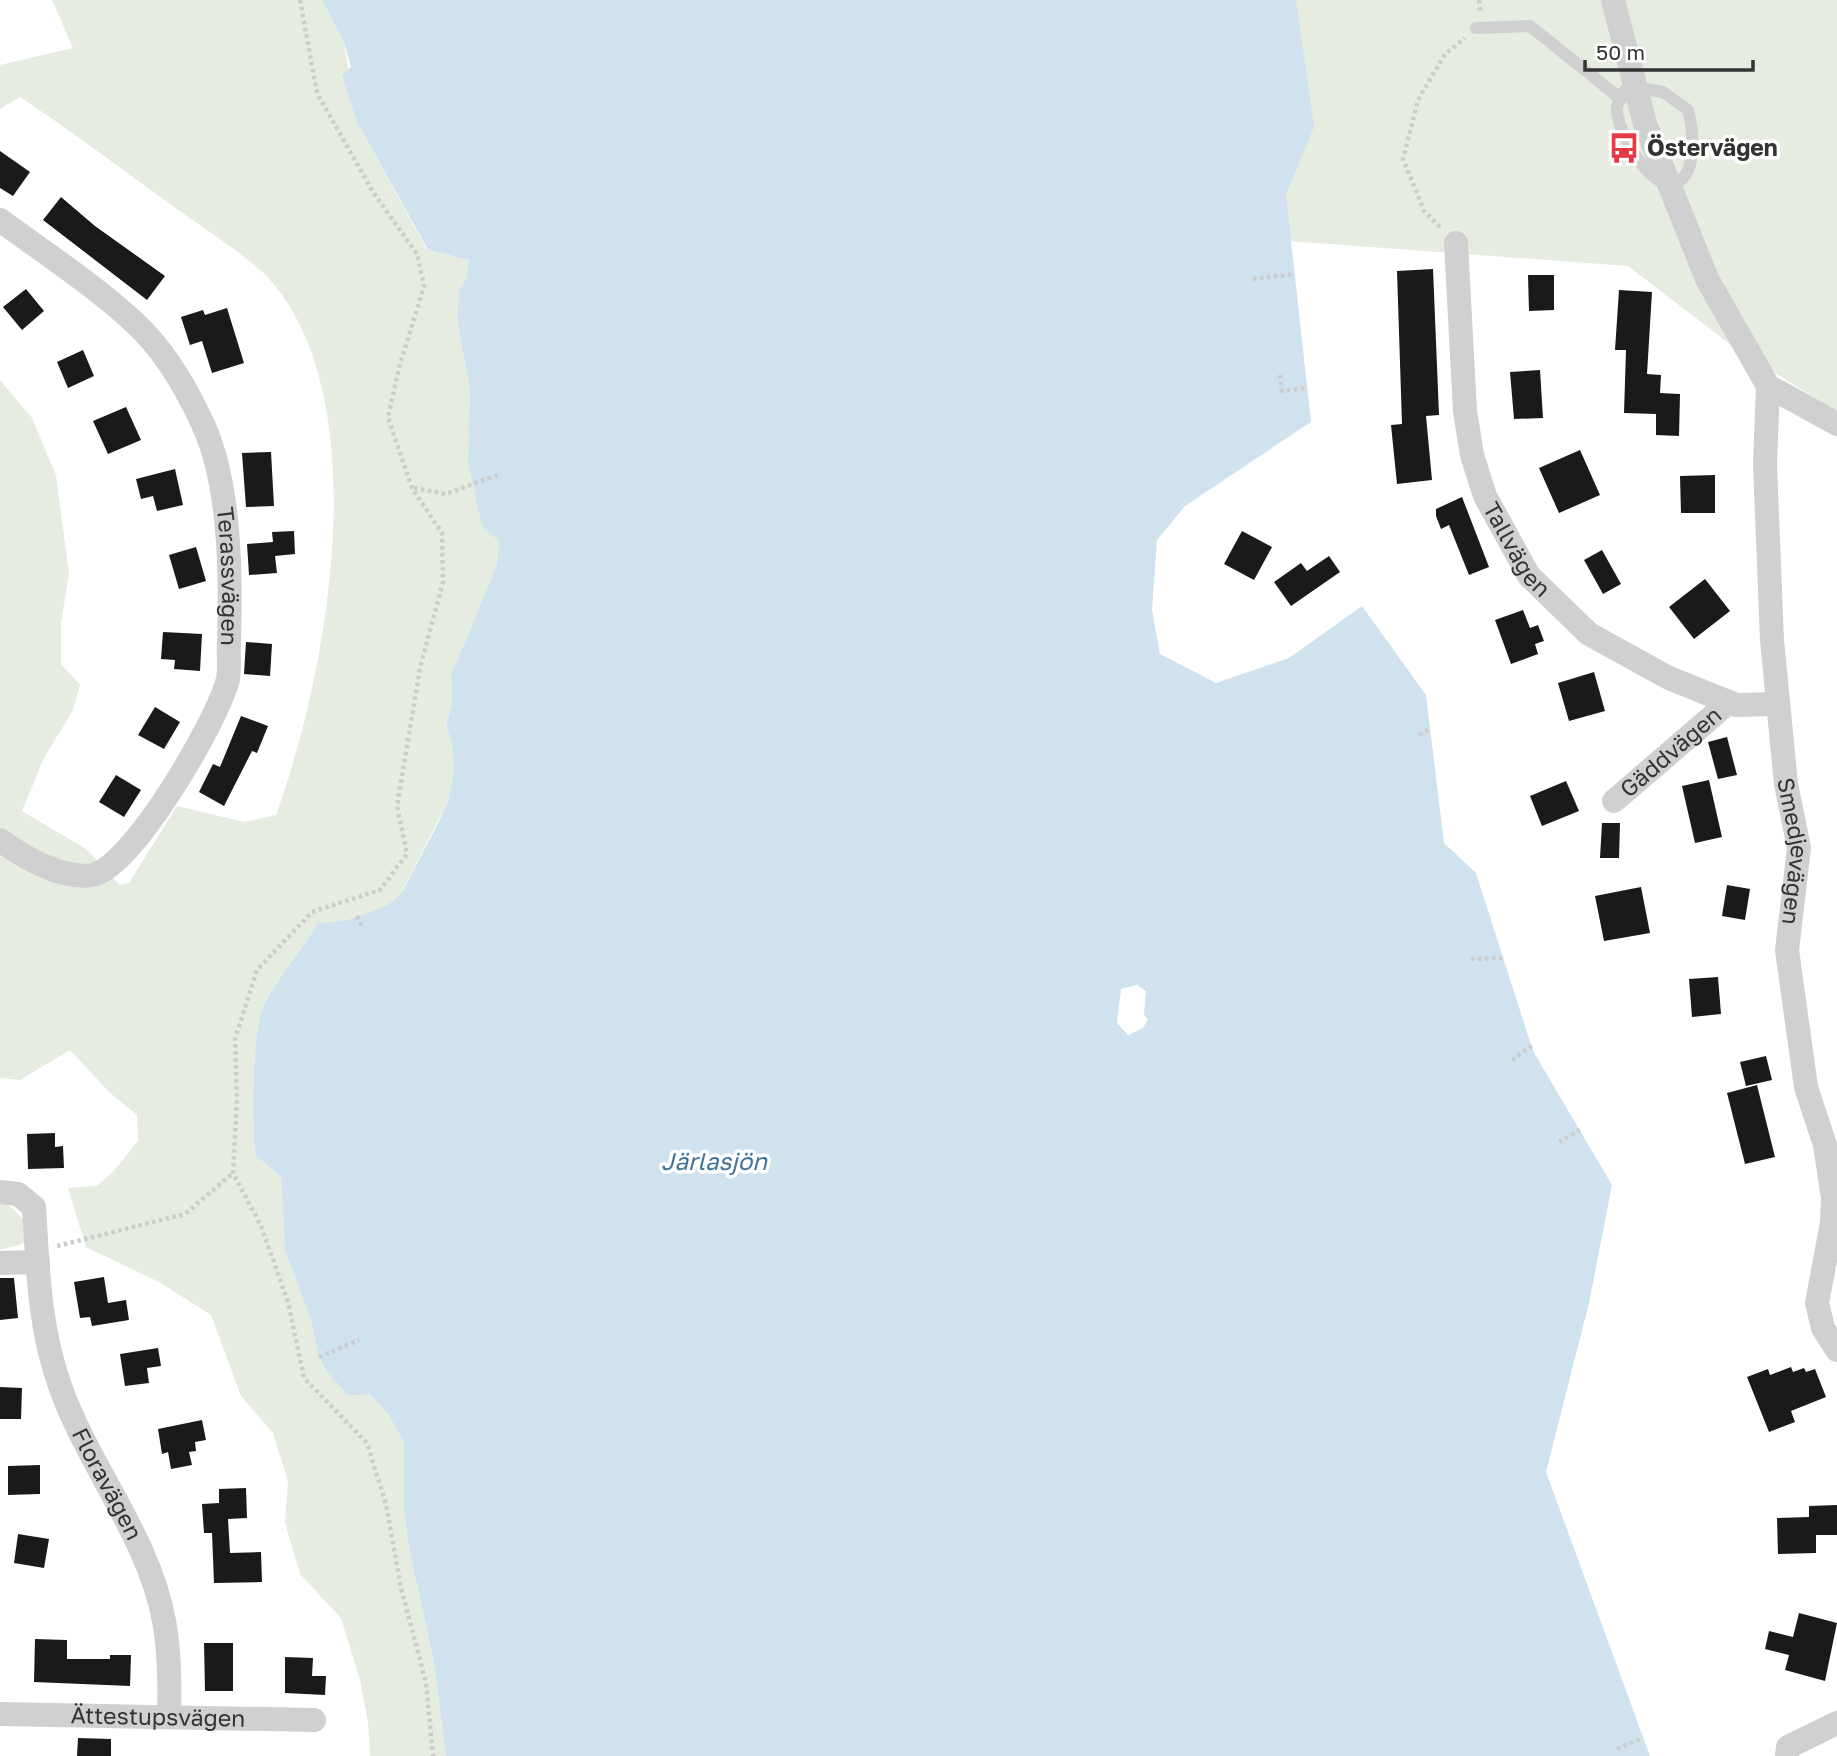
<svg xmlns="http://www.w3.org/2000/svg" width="1837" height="1756" viewBox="0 0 1837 1756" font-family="'Golos Text',sans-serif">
	<rect width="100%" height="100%" fill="#fff"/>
	<g fill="#e6ecdf">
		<path d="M 52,0 L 322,0 L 344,42 L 357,122 L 427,250 L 469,260 L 466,279 L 459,290 L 457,320 L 470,389 L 468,461 L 499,541 L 497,565 L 451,675 L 452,704 L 446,726 L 452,744 L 454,771 L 448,801 L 401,893 L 387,907 L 347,920 L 318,925 C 302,948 272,985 262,1010 C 252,1039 252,1123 255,1155 L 281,1177 L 285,1251 L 310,1317 L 319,1357 L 326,1371 L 349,1396 L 370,1394 L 388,1414 L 404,1442 L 404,1508 L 409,1548 L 434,1664 L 446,1756 L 370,1756 L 368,1722 L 360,1680 L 341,1618 L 300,1574 L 285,1523 L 288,1481 L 273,1433 L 241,1396 L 211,1315 L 159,1282 L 86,1247 L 68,1188 L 97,1186 L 113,1172 L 138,1141 L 137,1115 L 109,1092 L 70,1050 L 20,1080 L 0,1078 L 0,380 L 32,418 L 56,475 L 69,574 L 61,623 L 61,664 L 80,685 L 73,710 L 44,758 L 22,811 L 86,849 L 120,885 L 129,883 L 177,806 L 244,822 L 276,815 C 327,675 377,406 272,282 C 253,260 209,232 184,214 C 129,175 76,134 20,97 L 0,109 L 0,65 L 73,48 Z"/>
		<path d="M 718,0 L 1837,0 L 1837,412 L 1731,345 L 1628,266 L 1289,241 Z"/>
		<path d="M 5,1202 L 27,1223 L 30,1235 L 22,1244 L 0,1250 L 0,1203 Z"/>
	</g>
	<path fill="#cfe2ee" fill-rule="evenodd" d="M 322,0 L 1296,0 L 1314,127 L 1286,195 L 1311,422 L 1185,506 L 1157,540 L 1152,610 L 1160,654 L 1216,683 L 1289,658 L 1362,606 L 1426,695 L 1444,843 L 1476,873 L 1533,1051 L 1612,1185 L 1589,1303 L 1546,1472 L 1650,1756 L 446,1756 L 434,1663 L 409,1548 L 404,1508 L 404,1442 L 388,1414 L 370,1394 L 349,1396 L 326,1371 L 319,1357 L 310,1317 L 285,1251 L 281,1177 L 255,1155 C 252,1124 252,1038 262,1010 C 272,985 302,949 318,924 L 347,920 L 387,906 L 402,892 L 437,825 L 448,801 L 454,771 L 452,744 L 446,726 L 452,704 L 451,675 L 497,565 L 499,541 L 482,526 L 468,461 L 470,389 L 457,320 L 459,290 L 466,279 L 469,260 L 428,250 L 357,122 L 342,75 L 351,67 L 344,42 ZM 1137,985 L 1146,991 L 1144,1015 L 1148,1019 L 1143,1028 L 1128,1035 L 1117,1023 L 1121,989 Z"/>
	<g fill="#1a1a1a">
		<path d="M 0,151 L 30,172 L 13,196 L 0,188 Z"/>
		<path d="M 61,197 L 95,226 L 165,276 L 147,300 L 43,220 Z"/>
		<path d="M 1433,269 L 1439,415 L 1426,416 L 1432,480 L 1397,484 L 1391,425 L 1402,424 L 1397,271 Z"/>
		<path d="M 1528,275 L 1554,275 L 1554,310 L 1529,311 Z"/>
		<path d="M 26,289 L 44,311 L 22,330 L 3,307 Z"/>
		<path d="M 1619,290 L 1652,292 L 1647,374 L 1661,375 L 1660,393 L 1680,394 L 1679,436 L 1656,435 L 1656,414 L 1624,413 L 1626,350 L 1615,350 Z"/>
		<path d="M 227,308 L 244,363 L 212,373 L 202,341 L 190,345 L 181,317 L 203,310 L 205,315 Z"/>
		<path d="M 83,350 L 94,376 L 68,388 L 57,362 Z"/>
		<path d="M 1540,370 L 1543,418 L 1514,419 L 1510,372 Z"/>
		<path d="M 126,407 L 141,440 L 108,454 L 93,421 Z"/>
		<path d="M 1580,450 L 1600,495 L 1559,513 L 1539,468 Z"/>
		<path d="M 271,452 L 274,506 L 246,507 L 242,453 Z"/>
		<path d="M 175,469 L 183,505 L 157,511 L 153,496 L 141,499 L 136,479 Z"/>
		<path d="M 1715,475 L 1715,513 L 1681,513 L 1680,476 Z"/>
		<path d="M 1462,497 L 1489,567 L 1469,575 L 1449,525 L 1441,529 L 1436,516 L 1436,509 Z"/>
		<path d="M 294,531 L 295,554 L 275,556 L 277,573 L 249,575 L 247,544 L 273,542 L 272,532 Z"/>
		<path d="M 1242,531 L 1272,547 L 1254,580 L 1224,564 Z"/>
		<path d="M 196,547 L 206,581 L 179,589 L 169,555 Z"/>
		<path d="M 1602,550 L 1621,584 L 1603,594 L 1584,560 Z"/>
		<path d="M 1329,556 L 1340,572 L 1291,606 L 1274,582 L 1301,563 L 1307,571 Z"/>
		<path d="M 1705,579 L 1730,611 L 1694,639 L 1669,607 Z"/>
		<path d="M 1523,610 L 1530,628 L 1538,625 L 1544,641 L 1535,644 L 1538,654 L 1511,664 L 1495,620 Z"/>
		<path d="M 163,632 L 202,634 L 200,671 L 174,669 L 175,660 L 161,659 Z"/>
		<path d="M 246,642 L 272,644 L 270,676 L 244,674 Z"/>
		<path d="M 1594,672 L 1605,711 L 1569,721 L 1558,683 Z"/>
		<path d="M 155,707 L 180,722 L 164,749 L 138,735 Z"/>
		<path d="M 241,716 L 268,726 L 257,753 L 252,751 L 224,806 L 199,792 L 213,764 L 220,767 Z"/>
		<path d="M 1727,737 L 1737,775 L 1718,779 L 1708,742 Z"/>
		<path d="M 116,775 L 141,790 L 124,817 L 99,802 Z"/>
		<path d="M 1709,780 L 1722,837 L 1695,843 L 1682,786 Z"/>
		<path d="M 1566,781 L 1579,811 L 1542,826 L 1530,796 Z"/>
		<path d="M 1602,823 L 1620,823 L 1619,858 L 1600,858 Z"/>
		<path d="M 1727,885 L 1750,889 L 1745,920 L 1722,916 Z"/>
		<path d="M 1641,887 L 1650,933 L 1604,941 L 1595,896 Z"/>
		<path d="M 1718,977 L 1721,1014 L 1692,1017 L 1689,979 Z"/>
		<path d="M 1766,1056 L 1772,1080 L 1746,1086 L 1740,1062 Z"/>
		<path d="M 1757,1085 L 1775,1157 L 1745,1164 L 1727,1093 Z"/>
		<path d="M 55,1133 L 55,1147 L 63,1146 L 64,1168 L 28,1169 L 27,1134 Z"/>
		<path d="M 104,1277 L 108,1303 L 126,1300 L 129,1320 L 92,1326 L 90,1317 L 80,1318 L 74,1282 Z"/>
		<path d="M 0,1278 L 14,1278 L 18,1318 L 0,1320 Z"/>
		<path d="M 158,1348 L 161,1366 L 147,1368 L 149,1383 L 125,1386 L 120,1354 Z"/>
		<path d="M 1791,1367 L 1793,1372 L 1804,1368 L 1806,1372 L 1815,1369 L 1826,1397 L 1791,1411 L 1795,1422 L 1769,1432 L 1747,1377 L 1768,1369 L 1770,1375 Z"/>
		<path d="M 0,1387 L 22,1388 L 21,1419 L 0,1419 Z"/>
		<path d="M 202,1420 L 206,1440 L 195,1442 L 196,1451 L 189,1452 L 192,1465 L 171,1469 L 168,1452 L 162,1454 L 158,1429 Z"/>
		<path d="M 40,1465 L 40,1494 L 8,1495 L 8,1466 Z"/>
		<path d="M 246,1488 L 247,1518 L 228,1519 L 230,1553 L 261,1552 L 262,1582 L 214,1583 L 212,1533 L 204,1533 L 202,1504 L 219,1503 L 219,1489 Z"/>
		<path d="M 1837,1505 L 1837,1535 L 1816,1535 L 1816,1553 L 1778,1554 L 1777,1518 L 1809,1517 L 1809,1506 Z"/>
		<path d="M 18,1534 L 49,1539 L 44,1568 L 14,1563 Z"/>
		<path d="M 1799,1613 L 1837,1623 L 1825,1681 L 1785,1670 L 1789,1655 L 1765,1649 L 1769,1631 L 1793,1637 Z"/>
		<path d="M 35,1639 L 67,1640 L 67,1659 L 110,1659 L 110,1655 L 131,1655 L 130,1686 L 34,1682 Z"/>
		<path d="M 204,1643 L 233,1643 L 233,1691 L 205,1691 Z"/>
		<path d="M 285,1657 L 313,1658 L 312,1676 L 326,1676 L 325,1695 L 285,1693 Z"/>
		<path d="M 78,1738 L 111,1739 L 111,1756 L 77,1756 Z"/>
	</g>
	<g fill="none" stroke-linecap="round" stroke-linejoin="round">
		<g stroke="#cdcdcd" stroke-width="4.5" stroke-dasharray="3.5 3.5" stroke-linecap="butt">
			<path d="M 300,0 L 317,93 L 373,192 L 417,254 L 424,286 L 399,368 L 388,418 L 412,488 L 442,533 L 443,582 L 420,668 L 397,806 L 407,854 L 380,890 L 312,912 L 257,970 L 235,1039 L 237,1100 L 233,1173 L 261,1226 L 288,1302 L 304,1378 L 367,1443 L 386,1504 L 401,1588 L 426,1683 L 433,1756"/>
			<path d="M 1479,0 L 1480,12"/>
			<path d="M 1440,227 L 1424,211 L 1403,159 L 1418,100 L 1445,54 L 1465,38"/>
			<path d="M 1253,279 L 1295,274"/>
			<path d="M 1280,375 L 1282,391 L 1307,388"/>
			<path d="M 414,488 L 446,494 L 500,474"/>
			<path d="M 1419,735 L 1430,728"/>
			<path d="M 357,916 L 363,929"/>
			<path d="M 1471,959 L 1503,958"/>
			<path d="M 1512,1060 L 1532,1046"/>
			<path d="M 1559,1142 L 1580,1130"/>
			<path d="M 57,1246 L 185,1214 L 233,1173"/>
			<path d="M 319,1357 L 359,1340"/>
			<path d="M 1617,1749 L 1643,1738"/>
		</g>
		<g stroke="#d0d0d0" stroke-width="12">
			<path d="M 1476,28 L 1530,26 L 1621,99"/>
			<path d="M 1635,87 L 1663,92 L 1688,110 C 1693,129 1700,184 1668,184 C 1647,183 1614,126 1617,106 C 1618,102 1622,96 1624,91 Z"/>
		</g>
		<g stroke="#d0d0d0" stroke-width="24">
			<path d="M 1613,0 L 1645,124 L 1707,279 L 1768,386 L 1837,424"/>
			<path id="s1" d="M 0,220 C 45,253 94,285 135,323 C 163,349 184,384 200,418 C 231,479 231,575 229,642 C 228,654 230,668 228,679 C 219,718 132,869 92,875 C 62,880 23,857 0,840"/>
			<path id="s2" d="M 1456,243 L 1465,411 L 1472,455 L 1485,496 L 1529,576 L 1589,634 L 1669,678 L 1736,705 L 1778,704"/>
			<path id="s3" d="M 1768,386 L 1765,464 L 1772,640 L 1786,784 L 1799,848 L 1787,950 L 1806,1087 L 1825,1145 L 1833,1198 L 1832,1223 L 1817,1303 L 1823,1328 L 1837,1350"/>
			<path id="s4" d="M 1614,801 L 1729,702"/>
			<path id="s5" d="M 0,1192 L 18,1194 L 34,1207 C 38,1270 39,1327 60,1386 C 88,1466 149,1537 164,1621 C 170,1653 170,1685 169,1717"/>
			<path d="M 0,1263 L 38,1262"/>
			<path id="s6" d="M 0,1714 L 314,1720"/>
			<path d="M 1787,1756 L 1788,1747 L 1837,1723"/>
		</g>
	</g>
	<defs>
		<symbol id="bus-bare" viewBox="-9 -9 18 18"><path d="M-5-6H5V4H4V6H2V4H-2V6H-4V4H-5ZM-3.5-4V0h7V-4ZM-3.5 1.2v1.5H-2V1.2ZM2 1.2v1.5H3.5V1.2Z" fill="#e63946" stroke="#fff" stroke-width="2.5" paint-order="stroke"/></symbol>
	</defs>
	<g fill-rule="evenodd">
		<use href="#bus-bare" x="1602" y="126" width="44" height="44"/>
	</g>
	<g text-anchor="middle" stroke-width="7" stroke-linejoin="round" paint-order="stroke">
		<g font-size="23" font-weight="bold" fill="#333" stroke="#fff" text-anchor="start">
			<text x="1647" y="156">Östervägen</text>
		</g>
		<g font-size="23" fill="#333" stroke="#fff">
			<text dy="8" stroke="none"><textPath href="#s2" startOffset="318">Tallvägen</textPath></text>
			<text dy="8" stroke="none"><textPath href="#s1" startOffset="448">Terassvägen</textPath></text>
			<text dy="8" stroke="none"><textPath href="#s4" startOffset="75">Gäddvägen</textPath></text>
			<text dy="8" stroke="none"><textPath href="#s3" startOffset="467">Smedjevägen</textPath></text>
			<text dy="8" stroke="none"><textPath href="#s5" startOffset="329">Floravägen</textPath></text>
			<text dy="8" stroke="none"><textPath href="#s6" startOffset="158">Ättestupsvägen</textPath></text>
		</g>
		<g font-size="24" font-style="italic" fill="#3f7597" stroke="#fff">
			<text x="714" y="1170">Järlasjön</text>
		</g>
	</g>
	<path d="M1585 60v10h168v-10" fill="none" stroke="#333333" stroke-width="3.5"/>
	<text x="1596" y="60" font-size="21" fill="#333333" stroke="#ffffff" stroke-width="5" paint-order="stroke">50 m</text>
</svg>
